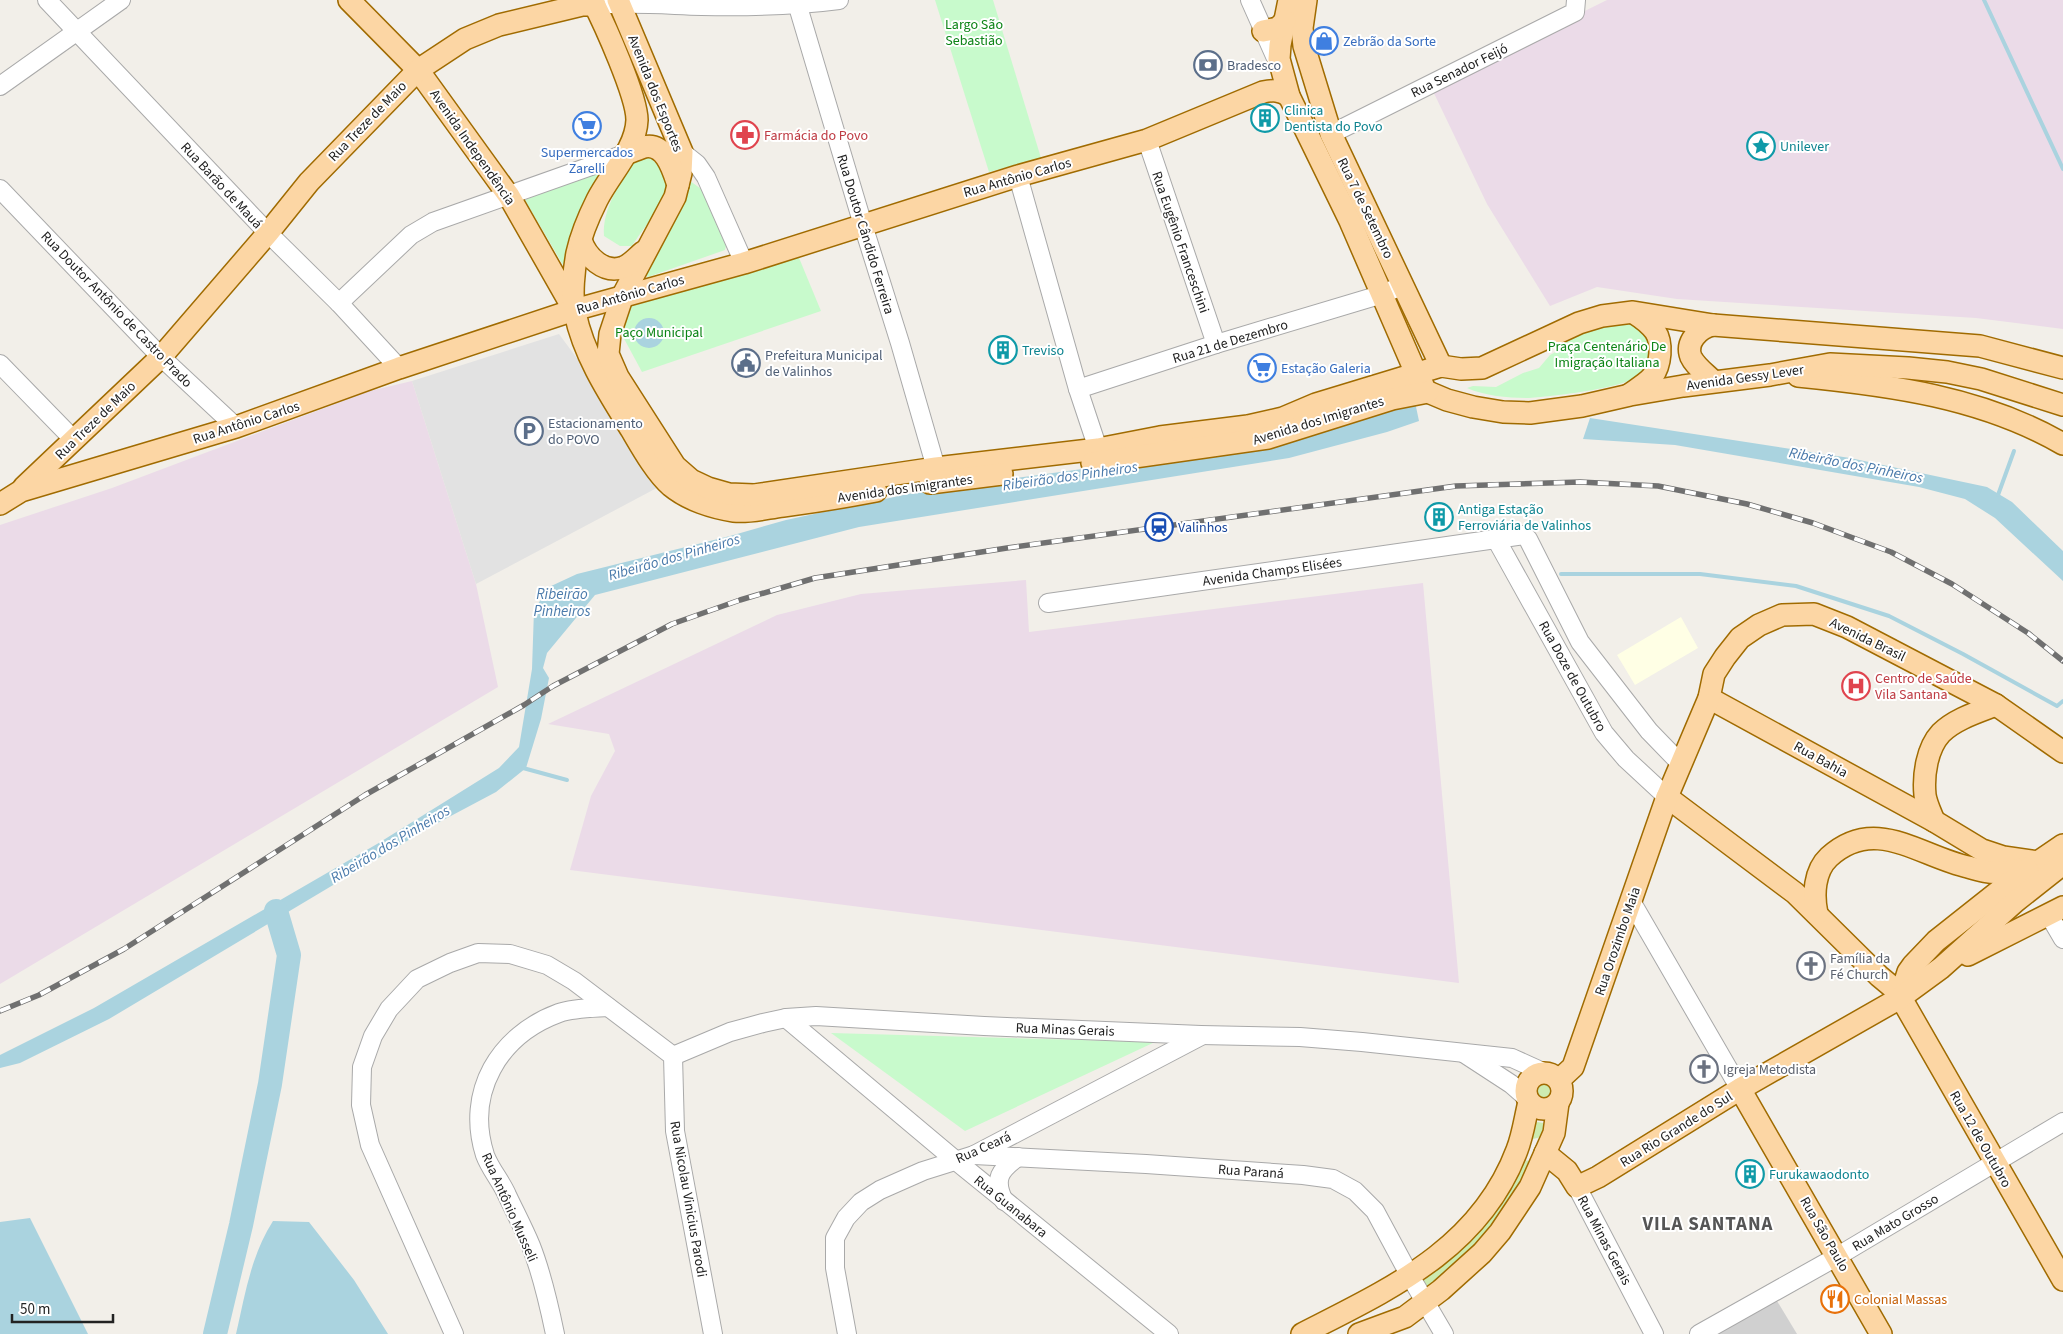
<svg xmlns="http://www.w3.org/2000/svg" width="2063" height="1334" viewBox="0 0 2063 1334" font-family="'Source Sans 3',sans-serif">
	<rect width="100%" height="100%" fill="#f2efe9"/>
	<g fill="#ebdbe8">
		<path d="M 1607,0 L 2063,0 L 2063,329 L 1976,318 L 1677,299 L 1597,287 L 1550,306 L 1487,204 L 1431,87 Z"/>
		<path d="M 412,381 L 476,584 L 498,687 L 0,984 L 0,525 L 112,488 L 370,391 Z"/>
		<path d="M 1026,580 L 1029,632 L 1423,583 L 1459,983 L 570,870 L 591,796 L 615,751 L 609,734 L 548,724 L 777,615 L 861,594 Z"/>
	</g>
	<path fill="#ffffe5" d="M 1681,617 L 1698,648 L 1635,685 L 1617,655 Z"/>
	<path fill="#d0d0d0" d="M 1774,1296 L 1797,1334 L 1712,1334 Z"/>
	<g fill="#cdebb0">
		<circle cx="1544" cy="1091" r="12"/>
		<path d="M 1538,1122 L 1543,1123 L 1545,1126 L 1541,1137 L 1533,1139 L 1532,1136 L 1535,1123 Z"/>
		<path d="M 1527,1160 L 1532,1165 L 1500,1220 L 1476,1250 L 1427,1289 L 1423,1285 L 1424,1280 L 1470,1241 L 1506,1190 L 1521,1162 L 1524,1164 Z"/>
	</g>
	<g fill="#c8facc">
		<path d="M 935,0 L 993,0 L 1041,158 L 989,172 Z"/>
		<path d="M 650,158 C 654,161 659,165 662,169 C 678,190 643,228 632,246 L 620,246 L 604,236 C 602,208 621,183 634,159 Z"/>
		<path d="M 602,167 L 592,190 L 566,270 L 525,200 Z"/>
		<path d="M 690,181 L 704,191 L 727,242 L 725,250 L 648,277 L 645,275 Z"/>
		<path d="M 797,253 L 821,311 L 642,372 L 621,333 L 630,307 Z"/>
		<path d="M 1629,323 L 1647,334 L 1652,356 C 1649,361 1647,368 1643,373 C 1630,388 1549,397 1527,398 C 1508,398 1485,396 1467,388 L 1473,386 L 1496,387 L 1523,373 L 1539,368 L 1550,355 L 1561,349 L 1566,339 L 1590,326 Z"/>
		<path d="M 831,1033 L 1155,1042 L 965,1131 Z"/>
	</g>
	<path fill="#e2e2e2" d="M 559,334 L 668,482 L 476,584 L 412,381 Z"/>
	<g fill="#aad3df">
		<circle cx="649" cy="333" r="15"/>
		<path d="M 1415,402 L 1419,421 L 1387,432 L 1289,458 L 859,527 L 595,595 L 547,653 L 543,668 L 549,678 L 541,719 L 526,768 L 496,792 L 432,826 L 109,1019 L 20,1063 L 0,1068 L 0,1055 L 94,1008 L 377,844 L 499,768 L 519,747 L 532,669 L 534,610 L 549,587 L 577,574 L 730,536 L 786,520 L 927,490 L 1288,441 L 1348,425 Z"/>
		<path d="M 1590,418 L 1850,458 L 1987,487 L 2012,502 L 2063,551 L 2063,581 L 1995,518 L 1965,499 L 1919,487 L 1675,445 L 1583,439 Z"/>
		<path d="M 30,1218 L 88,1334 L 0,1334 L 0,1222 Z"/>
		<path d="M 273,1221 L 309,1222 L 354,1280 L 388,1334 L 236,1334 C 245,1295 251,1255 273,1221 Z"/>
	</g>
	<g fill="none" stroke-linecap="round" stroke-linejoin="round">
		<g stroke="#aad3df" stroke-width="4">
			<path d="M 1984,0 L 2063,169"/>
			<path d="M 1998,495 L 2014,451"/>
			<path d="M 1561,574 L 1700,574 L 1796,586 L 1889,616 L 1963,654 L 2057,706 L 2063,701"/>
			<path d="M 523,768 L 567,780"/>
		</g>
		<path stroke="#aad3df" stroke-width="24" d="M 215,1334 L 241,1225 L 270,1084 L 289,955 L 276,911"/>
		<defs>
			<g id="minor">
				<path d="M 47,0 L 268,233 L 339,303 L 399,368"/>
				<path d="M 796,0 L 863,225 L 900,343 L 936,468"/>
				<path d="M 1250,0 L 1279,65"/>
				<path d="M 595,5 C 631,2 666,5 702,6 C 748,7 793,6 839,0"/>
				<path d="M 0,86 L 121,0"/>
				<path d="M 1331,134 L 1575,12 L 1576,0"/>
				<path d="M 1147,140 L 1216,344"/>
				<path d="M 682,152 L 697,164 L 706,177 L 744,263"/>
				<path d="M 1018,176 L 1078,389 L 1102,461"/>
				<path d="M 0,189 L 161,357 L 236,427"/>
				<path d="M 339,303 L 411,235 L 433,222 L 625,154"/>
				<path d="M 0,364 L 74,440"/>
				<path d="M 1078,389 L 1216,344 L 1383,294 L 1403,285"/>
				<path d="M 1496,539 L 1604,733 L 1626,759 L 1667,797"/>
				<path d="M 1048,603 L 1524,535 L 1528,539 L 1580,642 L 1649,731 L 1680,763"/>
				<path d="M 1631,901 L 1740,1089"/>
				<path d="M 2049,915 L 2063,939"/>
				<path d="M 786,1018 L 955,1160 L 1169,1334"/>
				<path d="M 1465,1054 L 1511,1084 L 1527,1098"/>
				<path d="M 673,1056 L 730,1032 L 763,1023 L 786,1018 L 816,1016 L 984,1026 L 1201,1035 L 1300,1037 L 1362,1042 L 1512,1058 L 1543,1072"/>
				<path d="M 974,1155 L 1146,1164 L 1303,1175 L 1333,1179 L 1355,1191 L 1375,1211 L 1410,1276 L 1444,1334"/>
				<path d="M 1577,1187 L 1654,1334"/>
				<path d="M 1004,1201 C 993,1179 1000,1170 1018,1157"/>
				<path d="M 454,1334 L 370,1145 L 361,1105 L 362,1067 L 373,1036 L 389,1009 L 417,979 L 450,963 L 478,953 L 510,954 L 547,965 L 574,981 L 673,1056 L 675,1131 L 713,1334"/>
				<path d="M 555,1334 C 549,1305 542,1274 531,1246 C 524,1229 515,1212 507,1195 C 501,1181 490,1169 485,1155 C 465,1092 499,1035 559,1013 C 573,1008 592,1008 608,1007"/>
				<path d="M 847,1334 L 835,1268 L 835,1238 L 846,1218 L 861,1202 L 880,1190 L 923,1171 L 974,1155 L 1201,1036"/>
				<path d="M 1699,1334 L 1838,1256 L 2063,1122"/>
			</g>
			<g id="major">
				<path d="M 349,0 L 418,70 L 509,196 L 574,310"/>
				<path d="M 592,0 C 604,23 637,96 637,120 C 636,149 610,174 597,200 C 589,216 581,235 577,253 C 574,269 571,296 575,313 C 584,356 609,394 632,431 C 642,448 656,473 671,486 C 688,500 713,508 734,511 C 749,513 767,508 783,506 C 814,502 845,497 876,491"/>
				<path d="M 618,0 L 682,152 L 681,173 L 675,197 L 623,295 L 610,334 L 608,354 L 618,377 L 675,466 L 691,480 L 708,488 L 729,494 L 754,495 L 936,468 L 1098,449 L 1160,437 L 1248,426 L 1283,418 L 1316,404 L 1441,366 L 1461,369 L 1482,368 L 1579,323 L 1602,316 L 1633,312 L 1713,325 L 1980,346 L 2063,368"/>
				<path d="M 1289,0 L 1280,45 L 1279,59 L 1289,96 L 1350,221 L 1412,364 L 1423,385"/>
				<path d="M 1306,0 L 1302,28 L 1304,46 L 1331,134 L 1441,366"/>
				<path d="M 1263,31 L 1278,28 L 1285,21"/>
				<path d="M 625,154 C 631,152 638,149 644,147 C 665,142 673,170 678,185"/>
				<path d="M 581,240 C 586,256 604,275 624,267 C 631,264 637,257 643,252"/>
				<path d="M 1713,325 C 1699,328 1685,342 1691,357 C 1695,366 1706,374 1713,381"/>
				<path d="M 1798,376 C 1889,385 1982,397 2063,444"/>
				<path d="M 1428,392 L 1447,400 L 1473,407 L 1503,412 L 1530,413 L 1582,406 L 1630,395 L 1683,386 L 1770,375 L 1830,364 L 1908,368 L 1947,372 L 1981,379 L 2063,405"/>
				<path d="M 1630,394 C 1637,389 1647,383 1652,377 C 1661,365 1663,343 1655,331 C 1649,323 1642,318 1634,313"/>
				<path d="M 1092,463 L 1268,438 L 1392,399 L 1428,392"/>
				<path d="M 930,483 L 1002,474"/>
				<path d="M 24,487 L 161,357 L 268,233 L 309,182 L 418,70 L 465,39 L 499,25 L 582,5 L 595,5"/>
				<path d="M 0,504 L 21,491 L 236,427 L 399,368 L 574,310 L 744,263 L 1018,176 L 1147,140 L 1263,92 C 1273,90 1280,90 1289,96"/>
				<path d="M 1709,698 L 1934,821 L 1982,850 L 2003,857 L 2038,862 L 2063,845"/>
				<path d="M 1667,797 L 1795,893 L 1879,976 L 1897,991 L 2063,1280"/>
				<path d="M 1934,821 C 1931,813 1926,803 1925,795 C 1923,775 1927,748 1941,733 C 1955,719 1978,712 1996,705"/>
				<path d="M 1817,914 C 1813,895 1814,871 1829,857 C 1875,815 1919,856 1968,867 C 1978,870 1991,874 2002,872 C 2011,872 2019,869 2028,868"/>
				<path d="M 1968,955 L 2063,907"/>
				<path d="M 1900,998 L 1908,972 L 1913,965 L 1936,941 L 2027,869"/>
				<circle cx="1544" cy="1091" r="18"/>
				<path d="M 1559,1080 L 1573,1067 L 1667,797 L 1709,698 L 1714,674 L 1725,657 L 1740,638 L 1759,625 L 1782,615 L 1814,614 L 1847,627 L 1996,705 L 2063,752"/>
				<path d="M 1740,1089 L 1881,1334"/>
				<path d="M 1545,1153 L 1567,1171 L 1577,1187 L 1598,1177 L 1740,1089 L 1900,998 L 1941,968 L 2016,901 L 2063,864"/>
				<path d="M 1302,1334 C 1390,1289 1480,1249 1517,1150 C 1523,1135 1525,1118 1529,1102"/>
				<path d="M 1359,1334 L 1405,1317 L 1441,1290 L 1482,1253 L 1500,1232 L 1530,1187 L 1554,1133 L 1558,1103"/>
			</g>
		</defs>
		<use href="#minor" stroke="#a9a9a9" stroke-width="20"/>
		<use href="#major" stroke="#a06b00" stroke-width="24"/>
		<use href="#minor" stroke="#fff" stroke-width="18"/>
		<use href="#major" stroke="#fcd6a4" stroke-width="21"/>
		<defs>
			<path id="rail" d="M 0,1011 L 39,995 L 124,949 L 365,795 L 524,705 L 553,686 L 672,624 L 740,600 L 815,578 L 1007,548 L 1456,486 L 1580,482 L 1658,486 L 1747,504 L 1813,523 L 1891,552 L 1952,584 L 2028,633 L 2063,661"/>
		</defs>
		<use href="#rail" stroke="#707070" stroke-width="5.5"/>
		<use href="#rail" stroke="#fff" stroke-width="4" stroke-dasharray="11" stroke-linecap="butt"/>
	</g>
	<defs>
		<symbol id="shop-ring" viewBox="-11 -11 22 22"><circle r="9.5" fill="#fff" stroke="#3f7fe0" stroke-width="1.5"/><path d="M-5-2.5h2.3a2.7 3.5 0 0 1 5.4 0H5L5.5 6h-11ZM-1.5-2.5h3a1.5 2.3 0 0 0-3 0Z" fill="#3f7fe0"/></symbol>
		<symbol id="bank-ring" viewBox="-11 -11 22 22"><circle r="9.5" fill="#fff" stroke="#5c6f8a" stroke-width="1.5"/><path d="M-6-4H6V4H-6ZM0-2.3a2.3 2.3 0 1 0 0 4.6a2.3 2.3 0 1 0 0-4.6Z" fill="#5c6f8a"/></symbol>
		<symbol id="building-ring" viewBox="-11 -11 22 22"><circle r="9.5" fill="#fff" stroke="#0f9aa8" stroke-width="1.5"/><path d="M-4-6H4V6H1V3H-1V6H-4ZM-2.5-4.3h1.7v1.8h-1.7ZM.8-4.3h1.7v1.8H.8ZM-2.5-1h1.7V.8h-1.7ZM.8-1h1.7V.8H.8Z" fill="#0f9aa8"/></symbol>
		<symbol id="supermarket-ring" viewBox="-11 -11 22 22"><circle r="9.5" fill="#fff" stroke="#3f7fe0" stroke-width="1.5"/><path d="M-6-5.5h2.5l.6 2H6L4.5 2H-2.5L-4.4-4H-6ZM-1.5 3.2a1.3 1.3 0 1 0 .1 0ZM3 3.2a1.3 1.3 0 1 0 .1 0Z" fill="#3f7fe0"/></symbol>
		<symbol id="pharmacy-ring" viewBox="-11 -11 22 22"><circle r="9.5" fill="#fff" stroke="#e0444e" stroke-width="1.5"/><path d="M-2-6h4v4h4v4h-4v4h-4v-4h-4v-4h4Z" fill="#e0444e"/></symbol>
		<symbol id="sight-ring" viewBox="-11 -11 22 22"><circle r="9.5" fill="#fff" stroke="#0f9aa8" stroke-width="1.5"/><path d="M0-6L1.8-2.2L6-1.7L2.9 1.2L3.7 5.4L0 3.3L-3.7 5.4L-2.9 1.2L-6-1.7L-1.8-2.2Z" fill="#0f9aa8"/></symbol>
		<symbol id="civic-ring" viewBox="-11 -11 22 22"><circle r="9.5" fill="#fff" stroke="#5c6f8a" stroke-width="1.5"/><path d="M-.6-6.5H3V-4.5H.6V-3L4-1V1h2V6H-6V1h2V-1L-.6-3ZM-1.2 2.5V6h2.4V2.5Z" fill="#5c6f8a"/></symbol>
		<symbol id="parking-ring" viewBox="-11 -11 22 22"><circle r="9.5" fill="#fff" stroke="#5c6f8a" stroke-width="1.5"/><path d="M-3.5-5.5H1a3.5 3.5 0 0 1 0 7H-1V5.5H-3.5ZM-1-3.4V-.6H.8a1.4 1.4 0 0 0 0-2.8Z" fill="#5c6f8a"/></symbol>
		<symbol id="station-ring" viewBox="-11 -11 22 22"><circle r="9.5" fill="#fff" stroke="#1a4fb4" stroke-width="1.5"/><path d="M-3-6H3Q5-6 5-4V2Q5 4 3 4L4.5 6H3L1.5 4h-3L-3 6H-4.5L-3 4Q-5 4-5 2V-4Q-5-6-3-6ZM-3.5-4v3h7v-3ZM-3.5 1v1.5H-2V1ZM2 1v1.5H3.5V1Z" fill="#1a4fb4"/></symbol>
		<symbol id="hospital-ring" viewBox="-11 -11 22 22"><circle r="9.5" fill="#fff" stroke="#e0444e" stroke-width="1.5"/><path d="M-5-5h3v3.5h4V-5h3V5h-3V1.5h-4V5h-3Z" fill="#e0444e"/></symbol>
		<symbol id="church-ring" viewBox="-11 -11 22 22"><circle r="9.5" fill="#fff" stroke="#6b7280" stroke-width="1.5"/><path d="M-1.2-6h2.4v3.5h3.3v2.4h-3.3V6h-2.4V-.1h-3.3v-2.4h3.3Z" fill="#6b7280"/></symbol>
		<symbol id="restaurant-ring" viewBox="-11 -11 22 22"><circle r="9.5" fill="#fff" stroke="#e8710a" stroke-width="1.5"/><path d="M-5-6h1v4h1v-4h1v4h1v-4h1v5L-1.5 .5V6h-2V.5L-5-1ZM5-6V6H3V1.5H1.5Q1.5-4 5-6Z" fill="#e8710a"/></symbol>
	</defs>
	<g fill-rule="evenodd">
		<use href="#shop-ring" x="1308" y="25" width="32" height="32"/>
		<use href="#bank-ring" x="1192" y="49" width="32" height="32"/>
		<use href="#building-ring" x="1249" y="102" width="32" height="32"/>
		<use href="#supermarket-ring" x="571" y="110" width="32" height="32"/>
		<use href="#pharmacy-ring" x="729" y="119" width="32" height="32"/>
		<use href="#sight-ring" x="1745" y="130" width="32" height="32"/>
		<use href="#building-ring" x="987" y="334" width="32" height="32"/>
		<use href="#civic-ring" x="730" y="347" width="32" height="32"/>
		<use href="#supermarket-ring" x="1246" y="352" width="32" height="32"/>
		<use href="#parking-ring" x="513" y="415" width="32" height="32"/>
		<use href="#building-ring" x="1423" y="501" width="32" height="32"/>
		<use href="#station-ring" x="1143" y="511" width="32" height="32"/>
		<use href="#hospital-ring" x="1840" y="670" width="32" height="32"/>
		<use href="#church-ring" x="1795" y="950" width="32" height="32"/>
		<use href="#church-ring" x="1688" y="1053" width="32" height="32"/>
		<use href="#building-ring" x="1734" y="1158" width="32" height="32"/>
		<use href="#restaurant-ring" x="1819" y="1283" width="32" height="32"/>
	</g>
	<g text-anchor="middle" stroke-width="4" stroke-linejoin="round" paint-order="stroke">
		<g font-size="14" fill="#0c8416" stroke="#fff">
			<text x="974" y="29">Largo São<tspan x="974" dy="16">Sebastião</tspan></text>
			<text x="659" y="337">Paço Municipal</text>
			<text x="1607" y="351">Praça Centenário De<tspan x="1607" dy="16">Imigração Italiana</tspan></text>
		</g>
		<g font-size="14" fill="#366cbe" stroke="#fff" text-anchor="start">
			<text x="1343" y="46">Zebrão da Sorte</text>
			<text x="587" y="157" text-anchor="middle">Supermercados<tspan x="587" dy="16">Zarelli</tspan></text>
			<text x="1281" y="373">Estação Galeria</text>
		</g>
		<g font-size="14" fill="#4e5e75" stroke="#fff" text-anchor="start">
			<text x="1227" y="70">Bradesco</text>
			<text x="765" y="360">Prefeitura Municipal<tspan x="765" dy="16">de Valinhos</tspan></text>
			<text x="548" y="428">Estacionamento<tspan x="548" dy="16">do POVO</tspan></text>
		</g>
		<g font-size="14" fill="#222" stroke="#fff">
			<text transform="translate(1459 70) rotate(-26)" y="5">Rua Senador Feijó</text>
			<text transform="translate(656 93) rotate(68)" y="5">Avenida dos Esportes</text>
			<text transform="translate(367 121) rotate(-46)" y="5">Rua Treze de Maio</text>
			<text transform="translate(473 147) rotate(55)" y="5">Avenida Independência</text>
			<text transform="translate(1017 177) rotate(-16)" y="5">Rua Antônio Carlos</text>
			<text transform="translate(222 185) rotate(47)" y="5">Rua Barão de Mauá</text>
			<text transform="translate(1366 208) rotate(64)" y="5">Rua 7 de Setembro</text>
			<text transform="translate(866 234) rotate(73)" y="5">Rua Doutor Cândido Ferreira</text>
			<text transform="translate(1181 242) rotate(71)" y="5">Rua Eugênio Franceschini</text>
			<text transform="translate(630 294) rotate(-16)" y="5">Rua Antônio Carlos</text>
			<text transform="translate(117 309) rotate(46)" y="5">Rua Doutor Antônio de Castro Prado</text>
			<text transform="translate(1230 341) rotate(-17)" y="5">Rua 21 de Dezembro</text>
			<text transform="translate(1745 377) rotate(-8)" y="5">Avenida Gessy Lever</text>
			<text transform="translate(95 420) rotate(-44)" y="5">Rua Treze de Maio</text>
			<text transform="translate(1318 420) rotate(-17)" y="5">Avenida dos Imigrantes</text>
			<text transform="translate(246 422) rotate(-18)" y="5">Rua Antônio Carlos</text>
			<text transform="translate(905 488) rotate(-8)" y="5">Avenida dos Imigrantes</text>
			<text transform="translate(1272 571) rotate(-8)" y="5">Avenida Champs Elisées</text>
			<text transform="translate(1868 639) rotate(26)" y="5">Avenida Brasil</text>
			<text transform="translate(1573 676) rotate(61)" y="5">Rua Doze de Outubro</text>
			<text transform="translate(1821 759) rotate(29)" y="5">Rua Bahia</text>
			<text transform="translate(1617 941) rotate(-71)" y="5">Rua Orozimbo Maia</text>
			<text transform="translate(1065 1029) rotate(2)" y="5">Rua Minas Gerais</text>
			<text transform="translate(1676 1129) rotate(-32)" y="5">Rua Rio Grande do Sul</text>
			<text transform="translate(1981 1139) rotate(60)" y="5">Rua 12 de Outubro</text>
			<text transform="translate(983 1147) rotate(-24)" y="5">Rua Ceará</text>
			<text transform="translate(1251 1171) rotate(4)" y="5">Rua Paraná</text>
			<text transform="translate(689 1199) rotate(80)" y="5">Rua Nicolau Vinicius Parodi</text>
			<text transform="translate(1011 1206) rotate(39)" y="5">Rua Guanabara</text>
			<text transform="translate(510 1207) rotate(66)" y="5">Rua Antônio Musseli</text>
			<text transform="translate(1895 1222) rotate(-31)" y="5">Rua Mato Grosso</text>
			<text transform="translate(1825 1234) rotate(60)" y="5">Rua São Paulo</text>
			<text transform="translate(1605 1240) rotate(62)" y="5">Rua Minas Gerais</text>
		</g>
		<g font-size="14" fill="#0d838f" stroke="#fff" text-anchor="start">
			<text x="1284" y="115">Clinica<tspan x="1284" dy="16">Dentista do Povo</tspan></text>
			<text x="1780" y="151">Unilever</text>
			<text x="1022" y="355">Treviso</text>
			<text x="1458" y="514">Antiga Estação<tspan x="1458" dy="16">Ferroviária de Valinhos</tspan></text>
			<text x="1769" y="1179">Furukawaodonto</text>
		</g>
		<g font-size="14" fill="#be3a42" stroke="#fff" text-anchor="start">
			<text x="764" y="140">Farmácia do Povo</text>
			<text x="1875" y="683">Centro de Saúde<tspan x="1875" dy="16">Vila Santana</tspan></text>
		</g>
		<g font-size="14" fill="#164399" stroke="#fff" text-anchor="start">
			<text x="1178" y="532">Valinhos</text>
		</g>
		<g font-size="14" fill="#5b616d" stroke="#fff" text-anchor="start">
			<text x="1830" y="963">Família da<tspan x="1830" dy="16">Fé Church</tspan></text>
			<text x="1723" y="1074">Igreja Metodista</text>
		</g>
		<g font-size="14" fill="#c56008" stroke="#fff" text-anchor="start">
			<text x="1854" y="1304">Colonial Massas</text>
		</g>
		<g font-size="15" font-style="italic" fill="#4a7aab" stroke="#fff">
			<text transform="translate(1856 465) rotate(11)" y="5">Ribeirão dos Pinheiros</text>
			<text transform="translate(1070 476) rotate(-8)" y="5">Ribeirão dos Pinheiros</text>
			<text transform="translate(674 557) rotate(-16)" y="5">Ribeirão dos Pinheiros</text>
			<text x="562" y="599">Ribeirão<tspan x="562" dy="17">Pinheiros</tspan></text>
			<text transform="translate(390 844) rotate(-31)" y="5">Ribeirão dos Pinheiros</text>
		</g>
		<g font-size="19" font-weight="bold" letter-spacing="1" fill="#555" stroke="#fff">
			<text x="1708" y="1230">VILA SANTANA</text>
		</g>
	</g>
	<path d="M12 1314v8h101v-8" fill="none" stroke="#222222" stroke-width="2.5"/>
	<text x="20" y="1314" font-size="15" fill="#222222" stroke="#ffffff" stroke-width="4" paint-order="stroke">50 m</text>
</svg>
